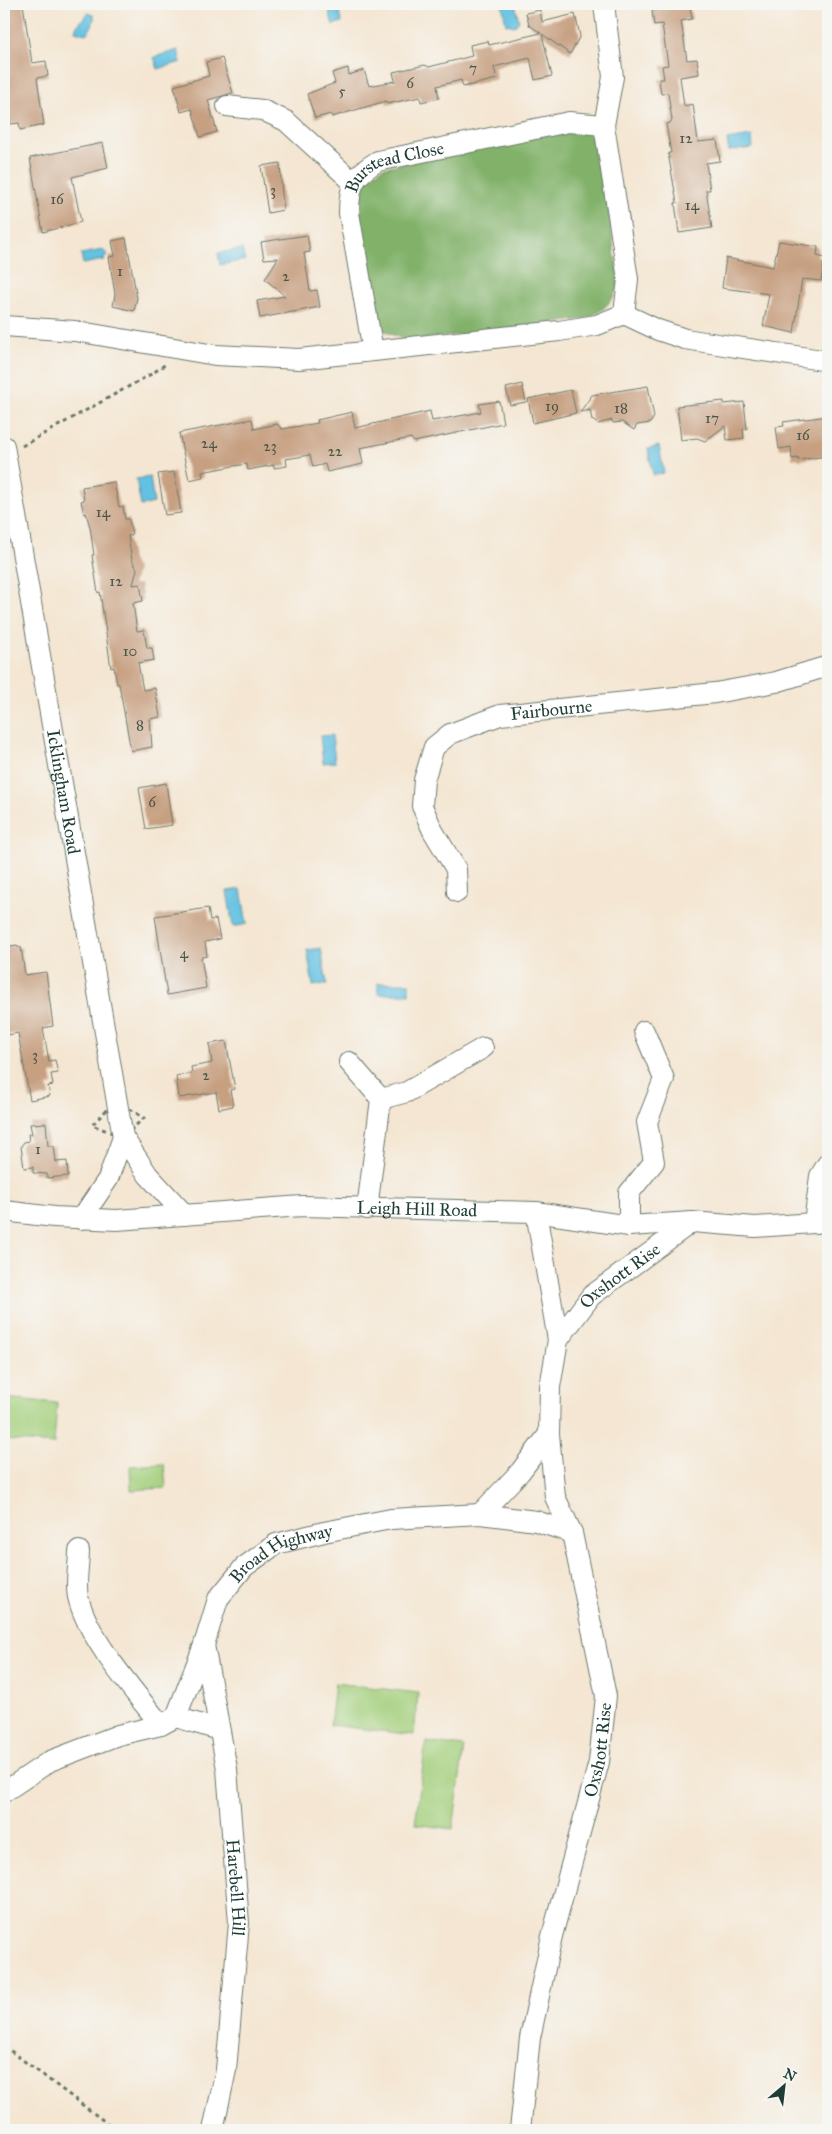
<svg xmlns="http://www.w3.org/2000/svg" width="832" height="2134" viewBox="0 0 832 2134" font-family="'IM FELL Great Primer',serif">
	<rect width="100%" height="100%" fill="#f6f6f2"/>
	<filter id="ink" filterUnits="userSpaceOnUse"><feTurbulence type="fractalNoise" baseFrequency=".02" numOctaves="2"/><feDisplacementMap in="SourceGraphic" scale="10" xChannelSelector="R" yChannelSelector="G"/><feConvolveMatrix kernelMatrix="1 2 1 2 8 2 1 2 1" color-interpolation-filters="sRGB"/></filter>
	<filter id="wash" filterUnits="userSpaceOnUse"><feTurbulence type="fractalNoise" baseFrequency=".0096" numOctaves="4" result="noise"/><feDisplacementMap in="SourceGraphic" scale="20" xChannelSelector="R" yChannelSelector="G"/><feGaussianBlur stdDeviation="1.12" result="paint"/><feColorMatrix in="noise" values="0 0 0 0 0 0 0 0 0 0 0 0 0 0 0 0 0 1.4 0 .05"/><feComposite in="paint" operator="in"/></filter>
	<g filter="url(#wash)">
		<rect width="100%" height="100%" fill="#f4e6d2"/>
		<g fill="#a3cf7b" stroke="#618658">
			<path d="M 4,1398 L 57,1403 L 54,1444 L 4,1440 Z"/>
			<path d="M 164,1464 L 166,1488 L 131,1490 L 130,1466 Z"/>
			<path d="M 335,1683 L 418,1693 L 414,1735 L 330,1725 Z"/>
			<path d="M 426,1742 L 464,1747 L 453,1829 L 415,1824 Z"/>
		</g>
		<path fill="#82b26b" stroke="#507850" d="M 558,129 L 587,133 L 599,141 L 619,285 C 612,303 602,312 585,319 L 406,341 L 385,331 L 377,322 L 356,197 L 360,185 L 382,168 Z"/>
		<g fill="#63c1e1" stroke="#417f8a">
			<path d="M 327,4 L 337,4 L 342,22 L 333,25 Z"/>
			<path d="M 502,4 L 515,4 L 519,21 L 515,26 L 506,24 Z"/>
			<path d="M 88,13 L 94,15 C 95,21 90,31 86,34 L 75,31 L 76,27 Z"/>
			<path d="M 178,50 L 181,62 L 158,69 L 154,57 Z"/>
			<path d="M 752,136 L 753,148 L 729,151 L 727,140 Z"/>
			<path d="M 242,249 L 245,260 L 220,265 L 218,253 Z"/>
			<path d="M 103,250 L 107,254 L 104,260 L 83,264 L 81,254 Z"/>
			<path d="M 659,446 L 664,473 L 653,475 L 648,449 Z"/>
			<path d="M 150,477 L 154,503 L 141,506 L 136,479 Z"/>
			<path d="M 332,735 L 335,762 L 323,763 L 320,736 Z"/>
			<path d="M 241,889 L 247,924 L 233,927 L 227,891 Z"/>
			<path d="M 321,948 L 327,984 L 313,986 L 307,950 Z"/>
			<rect x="378" y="983" width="31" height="11"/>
		</g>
		<g id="blocks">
			<g fill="#c7a082">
				<path d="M 4,4 L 23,4 L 32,63 L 46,61 L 48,76 L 37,78 L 44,125 L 20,130 L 19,123 L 11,124 L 5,86 L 9,85 L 4,49 Z"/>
				<path d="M 659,4 L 687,4 L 688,7 L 690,7 L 692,19 L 681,21 L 687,60 L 697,59 L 699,74 L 680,77 L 684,106 L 693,104 L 698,142 L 717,140 L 720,161 L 706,163 L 710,190 L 706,190 L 712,228 L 679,233 L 675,203 L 677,203 L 668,153 L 671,153 L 666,124 L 670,123 L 672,120 L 668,93 L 661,94 L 659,79 L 664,79 L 662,66 L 668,65 L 662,24 L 654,25 L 652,11 L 659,10 Z"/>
				<path d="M 540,10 L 542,22 L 575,14 L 580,36 L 570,54 L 542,34 L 552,76 L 535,80 L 530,58 L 494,67 L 497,79 L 463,87 L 461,80 L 437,86 L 439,98 L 421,102 L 420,97 L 387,104 L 386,101 L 332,117 L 331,114 L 315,118 L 307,94 L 335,83 L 332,73 L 348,68 L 349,75 L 364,70 L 369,86 L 395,81 L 393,72 L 425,65 L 429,67 L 472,56 L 470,45 L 488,41 L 489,45 L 541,33 L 529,25 L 526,13 Z"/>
				<path d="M 222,58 L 233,93 L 208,100 L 217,132 L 200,137 L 192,109 L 181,112 L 174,86 L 209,76 L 206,62 Z"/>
				<path d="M 103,143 L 108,168 L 72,177 L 81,222 L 43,232 L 30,158 Z"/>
				<path d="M 280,163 L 283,210 L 268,213 L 261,166 Z"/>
				<path d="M 307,235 L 310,252 L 304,253 L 310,291 L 317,290 L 320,307 L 260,318 L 257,301 L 285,296 L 265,279 L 278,258 L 264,259 L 261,242 Z"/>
				<path d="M 126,238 L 137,298 L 134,311 L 113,306 L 115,294 L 109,257 L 115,256 L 112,241 Z"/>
				<path d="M 779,241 L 818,247 L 817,256 L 825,258 L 821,281 L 802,279 L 794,333 L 763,326 L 769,294 L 722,288 L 726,258 L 773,267 Z"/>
				<path d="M 522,384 L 526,402 L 510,405 L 506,388 Z"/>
				<path d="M 648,386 L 654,417 L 650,423 L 637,425 L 634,430 L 622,422 L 613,423 L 612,420 L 598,424 L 592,420 L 590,410 L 580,412 L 592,395 Z"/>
				<path d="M 571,390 L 576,413 L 533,423 L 528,399 Z"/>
				<path d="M 499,401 L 503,423 L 414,442 L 411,438 L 360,448 L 363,464 L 327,472 L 325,464 L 313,467 L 310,455 L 286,459 L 287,466 L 274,468 L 274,465 L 248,470 L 247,464 L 228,467 L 202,472 L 203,477 L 189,480 L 179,433 L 252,419 L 254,429 L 277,424 L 282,429 L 318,423 L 317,420 L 352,412 L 355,428 L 430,411 L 432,421 L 481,412 L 479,404 Z"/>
				<path d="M 724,401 L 724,404 L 744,402 L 747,429 L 743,429 L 744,438 L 727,440 L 725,426 L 705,441 L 697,438 L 681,440 L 677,406 Z"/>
				<path d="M 828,416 L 828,456 L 798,460 L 798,458 L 792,459 L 791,447 L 779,449 L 776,427 L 784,426 L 783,422 Z"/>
				<path d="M 174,472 L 181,513 L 165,515 L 158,474 Z"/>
				<path d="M 114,482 L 119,507 L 123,506 L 125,519 L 129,519 L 132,535 L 128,536 L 132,560 L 137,569 L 133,585 L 140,584 L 143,601 L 133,603 L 137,631 L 144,630 L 147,648 L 152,648 L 154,660 L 138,663 L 143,690 L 155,688 L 160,717 L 150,719 L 152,747 L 131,751 L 119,684 L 117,684 L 114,667 L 111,668 L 100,592 L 98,593 L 92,555 L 94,555 L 90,527 L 86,513 L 84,514 L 81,501 L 84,500 L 82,487 Z"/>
				<path d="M 166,783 L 172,825 L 146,829 L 139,788 Z"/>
				<path d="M 208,908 L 210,920 L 216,919 L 220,939 L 205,942 L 207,956 L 201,957 L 206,988 L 167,995 L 155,916 Z"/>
				<path d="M 17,945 L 17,947 L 21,947 L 25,975 L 46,972 L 53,1026 L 43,1028 L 49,1061 L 55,1060 L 58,1073 L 51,1074 L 53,1085 L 48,1086 L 50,1096 L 30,1100 L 18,1033 L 8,1035 L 4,1010 L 4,947 Z"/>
				<path d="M 226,1041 L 235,1089 L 230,1090 L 233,1106 L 219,1109 L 216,1092 L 179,1098 L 176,1076 L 192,1073 L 191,1067 L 212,1063 L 209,1044 Z"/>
				<path d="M 46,1123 L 48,1146 L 54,1146 L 56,1162 L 67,1161 L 68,1176 L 47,1178 L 47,1174 L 33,1173 L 33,1167 L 24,1168 L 21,1146 L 24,1142 L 29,1141 L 28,1134 L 32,1134 L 30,1124 Z"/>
			</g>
		</g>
	</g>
	<g filter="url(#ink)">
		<use href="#blocks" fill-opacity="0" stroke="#6a786b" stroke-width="1"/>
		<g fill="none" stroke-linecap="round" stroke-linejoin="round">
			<defs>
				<g id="minor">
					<path d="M 227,106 L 262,110 L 286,121 L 353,182"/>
					<path d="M 604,125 L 628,279 L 624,314"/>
					<path d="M 4,326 L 75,331 L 215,355 L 299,359 L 559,331 L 597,325 L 624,314 L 658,330 L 685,339 L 828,361"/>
					<path id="s1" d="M 373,351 L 349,213 C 349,185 354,175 378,161 L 569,122 L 604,125 L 613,77 L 604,4"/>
					<path id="s2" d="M 4,446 L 123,1137 L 148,1175 L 185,1215"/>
					<path id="s3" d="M 457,892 L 456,869 L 433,831 L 422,806 L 424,780 L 434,747 L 450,734 L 500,715 L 715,693 L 776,682 L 828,666"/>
					<path d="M 349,1062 L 381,1099 L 367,1209"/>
					<path d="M 381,1099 L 407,1092 L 483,1048"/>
					<path id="s4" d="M 4,1211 L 54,1217 L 117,1220 L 302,1206 L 536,1212 L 629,1226 L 692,1222 L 755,1227 L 828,1222"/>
					<path d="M 536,1212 L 558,1340"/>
					<path d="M 81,1219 L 108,1179 L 123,1137"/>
					<path d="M 814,1223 L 820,1176 L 828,1163"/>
					<path d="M 629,1226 L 629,1193 L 654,1162 L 647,1122 L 664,1079 L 644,1031"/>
					<path d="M 480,1514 L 520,1472 L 549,1434"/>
					<path d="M 79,1551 C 79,1565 75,1583 78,1597 C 88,1639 134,1691 161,1725"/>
					<path id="s5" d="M 204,1645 L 227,1769 L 239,1923 L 226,2070 L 213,2130"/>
					<path d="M 176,1717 L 219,1730"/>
					<path id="s6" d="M 4,1792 L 50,1761 L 118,1735 L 161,1725 L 176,1717 L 204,1645 L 218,1599 L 244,1567 L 276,1544 L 324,1532 L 391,1519 L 480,1514 L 536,1521 L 572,1533"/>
					<path id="s7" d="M 520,2130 L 530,2038 L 552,1936 L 599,1762 L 606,1696 L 572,1533 L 555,1497 L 549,1434 L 550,1387 L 558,1340 L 591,1296 L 692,1222"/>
				</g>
			</defs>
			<use href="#minor" stroke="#6a786b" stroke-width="22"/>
			<g stroke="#6a786b" stroke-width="3" stroke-dasharray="4 4" stroke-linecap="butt">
				<path d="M 22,446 L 153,373 L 166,364"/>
				<path d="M 116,1100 L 144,1118 L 123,1137 L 92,1125 Z"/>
				<path d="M 4,2046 L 116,2130"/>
			</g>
			<use href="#minor" stroke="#fff" stroke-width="20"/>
		</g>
	</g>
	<g text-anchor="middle" stroke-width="4" stroke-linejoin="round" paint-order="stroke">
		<g font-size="15" fill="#495648">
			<text x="473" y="73">7</text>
			<text x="410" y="88">6</text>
			<text x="342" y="96">5</text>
			<text x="686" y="143">12</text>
			<text x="273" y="195">3</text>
			<text x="57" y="204">16</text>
			<text x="692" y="210">14</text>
			<text x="120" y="276">1</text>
			<text x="286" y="281">2</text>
			<text x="552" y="411">19</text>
			<text x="621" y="413">18</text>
			<text x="712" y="423">17</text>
			<text x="803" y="440">16</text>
			<text x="209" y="448">24</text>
			<text x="270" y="451">23</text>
			<text x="335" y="456">22</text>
			<text x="103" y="517">14</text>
			<text x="116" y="586">12</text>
			<text x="130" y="656">10</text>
			<text x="140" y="730">8</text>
			<text x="152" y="807">6</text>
			<text x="184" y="958">4</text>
			<text x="35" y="1060">3</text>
			<text x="206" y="1080">2</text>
			<text x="38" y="1154">1</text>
		</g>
		<g font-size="18" fill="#1f3d34" stroke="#f6f6f2">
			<text dy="6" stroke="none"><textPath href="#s1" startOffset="216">Burstead Close</textPath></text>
			<text dy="6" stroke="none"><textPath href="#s3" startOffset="281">Fairbourne</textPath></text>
			<text dy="6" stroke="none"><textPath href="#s2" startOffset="351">Icklingham Road</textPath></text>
			<text dy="6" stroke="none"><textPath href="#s4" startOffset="414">Leigh Hill Road</textPath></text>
			<text dy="6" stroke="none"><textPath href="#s7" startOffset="898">Oxshott Rise</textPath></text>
			<text dy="6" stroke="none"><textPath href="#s6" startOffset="396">Broad Highway</textPath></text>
			<text dy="6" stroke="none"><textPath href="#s7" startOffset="389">Oxshott Rise</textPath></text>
			<text dy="6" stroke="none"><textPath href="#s5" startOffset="245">Harebell Hill</textPath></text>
		</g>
	</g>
	<rect width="832" height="2134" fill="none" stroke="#f6f6f2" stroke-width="20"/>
	<g transform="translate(784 2086) rotate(28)" stroke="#f6f6f2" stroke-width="4" paint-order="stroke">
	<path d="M0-4L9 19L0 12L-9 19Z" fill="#1f3d34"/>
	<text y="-8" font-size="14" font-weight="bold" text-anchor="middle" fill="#1f3d34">N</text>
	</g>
</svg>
